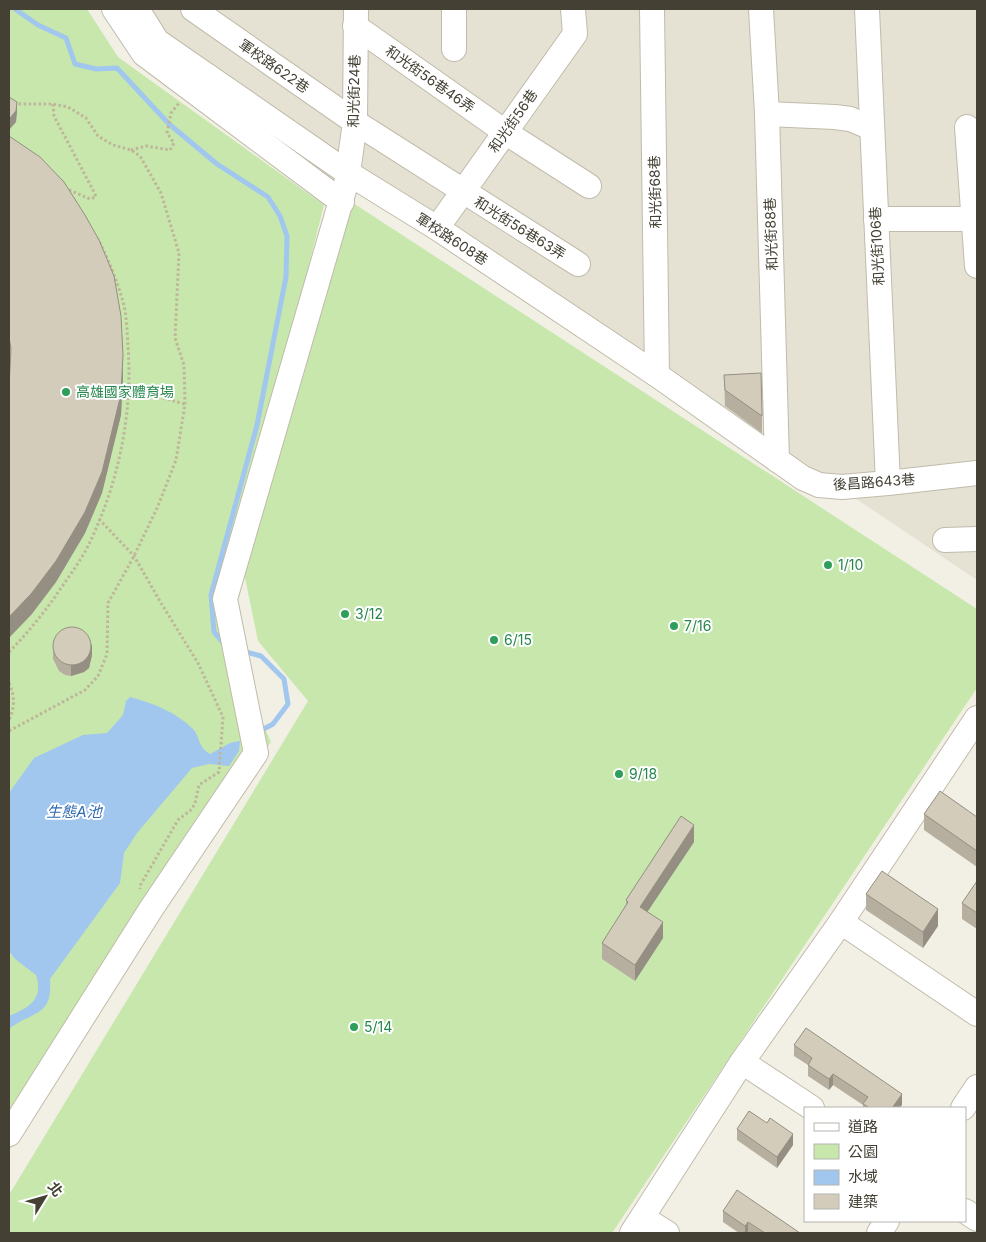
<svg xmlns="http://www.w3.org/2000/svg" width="986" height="1242" viewBox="0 0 986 1242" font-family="Inter,'Noto Sans TC',sans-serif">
	<rect width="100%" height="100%" fill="#f2f0e5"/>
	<path fill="#e6e2d3" d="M 152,9 L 977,9 L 977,580 L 170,39 Z"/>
	<g fill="#c7e7ad">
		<path d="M 9,9 L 87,9 L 118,57 L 324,205 L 225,599 L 243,678 L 271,742 L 151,909 L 9,1151 Z"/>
		<path d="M 353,203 L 977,609 L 977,688 L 612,1233 L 9,1233 L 9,1195 L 308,701 L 258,641 L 244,573 Z"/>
	</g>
	<path fill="#a1c7ef" d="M 130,697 C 153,703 176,712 193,729 C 201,738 197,746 210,754 L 230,743 L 240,741 L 239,751 L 229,766 L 209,764 L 192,768 L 137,833 L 124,853 L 120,883 L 50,979 C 53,1018 31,1011 9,1029 L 9,1016 C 29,1008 44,999 36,975 L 15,959 L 9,951 L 9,793 L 34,758 L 83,735 L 107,733 L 123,715 L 126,701 Z"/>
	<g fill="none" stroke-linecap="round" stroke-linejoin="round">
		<g stroke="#a1c7ef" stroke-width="5">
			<path d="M 15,9 L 38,25 L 66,38 L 75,64 L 96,69 L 117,68 L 169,124 L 217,164 L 268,197 L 280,216 L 287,236 L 286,277 L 257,425 L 211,595 L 214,632 L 227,647"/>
			<path d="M 242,651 L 261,656 L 284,679 L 288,704 L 273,724 L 258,732"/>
		</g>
		<defs>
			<g id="minor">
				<path d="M 114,9 L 144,54 L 342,202"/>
				<path d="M 137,9 L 157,41 L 348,173 L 437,228 L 657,375 L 803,478 L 819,485 L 842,487 L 888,483 L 977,473"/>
				<path d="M 193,9 L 355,122 L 578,264"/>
				<path d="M 454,9 L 454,49"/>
				<path d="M 652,9 L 657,375"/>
				<path d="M 761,9 L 767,114 L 777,460"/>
				<path d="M 867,9 L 888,483"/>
				<path d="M 355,26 L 505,132 L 589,186"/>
				<path d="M 767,114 L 835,117 L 850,119 L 872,128"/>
				<path d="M 967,127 L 977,266"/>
				<path d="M 876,219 L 977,219"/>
				<path d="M 437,228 L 575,34 L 573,9"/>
				<path d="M 945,540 L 977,539"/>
				<path d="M 841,922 L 977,1014"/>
				<path d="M 742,1062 L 812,1108"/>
				<path d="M 963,1108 L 977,1087"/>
				<path d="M 9,1134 L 151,909 L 256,753 L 225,599 L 347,180 L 355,122 L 356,9"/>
				<path d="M 965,1211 L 977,1219"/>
				<path d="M 643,1218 L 667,1233"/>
				<path d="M 632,1233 L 742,1062 L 841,922 L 977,718"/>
				<path d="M 879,1233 L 887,1221"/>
			</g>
		</defs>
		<use href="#minor" stroke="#c0bbaa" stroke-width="26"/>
		<g stroke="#bfb699" stroke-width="3" stroke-dasharray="2.5 2.5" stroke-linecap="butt">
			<path d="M 9,101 L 21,104 L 53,104 L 68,107 L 86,118 L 98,136 L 113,145 L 131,150 L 140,156 L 161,193 L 179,253 L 175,338 L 184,365 L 185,404 L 176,460 L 158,506 L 134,556 L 108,603 L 107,654 L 98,676 L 85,690 L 9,731"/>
			<path d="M 53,104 L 54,116 L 94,192 L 96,197 L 90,199 L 65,188"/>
			<path d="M 131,150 L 146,146 L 170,150 L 174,143 L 167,133 L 171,113 L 179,103"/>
			<path d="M 129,389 L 185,404"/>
			<path d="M 99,519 L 134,556 L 161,603 L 198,663 L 223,717 L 219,772 L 199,785 L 195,803 L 192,809 L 178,820 L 141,884 L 140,889"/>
			<path d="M 9,652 C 26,635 41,616 55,597 C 66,580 79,564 88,546 C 118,485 133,415 128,347 C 127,332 127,316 123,302 C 117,280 108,259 98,239"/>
			<path d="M 9,683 C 15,696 15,707 9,720"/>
		</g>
		<use href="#minor" stroke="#fff" stroke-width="24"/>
	</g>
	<g fill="#b6afa0">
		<path d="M 9,136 L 123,377 L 121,415 L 102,493 L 85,533 L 56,582 L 31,615 L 10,365 L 9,359 Z"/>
		<path d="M 724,375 L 762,416 L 762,433 L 725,406 Z"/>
		<path d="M 53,648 L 92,655 L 89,668 L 84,672 L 71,676 L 65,675 L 59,671 L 53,659 Z"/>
		<path d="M 924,814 L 977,817 L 977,867 L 924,830 Z"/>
		<path d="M 694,842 L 647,912 L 663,938 L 635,981 L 602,959 L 602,943 L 626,906 L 626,900 Z"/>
		<path d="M 977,881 L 977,929 L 962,919 L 962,903 Z"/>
		<path d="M 866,894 L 938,926 L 923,948 L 866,910 Z"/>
		<path d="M 794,1045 L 902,1105 L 899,1108 L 863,1108 L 863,1105 L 833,1085 L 829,1090 L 808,1076 L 808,1065 L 794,1056 Z"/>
		<path d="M 737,1129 L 793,1145 L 777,1168 L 737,1140 Z"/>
		<path d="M 723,1211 L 800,1233 L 739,1233 L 723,1222 Z"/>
	</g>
	<g fill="#948f82">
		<path d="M 17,102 L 17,113 L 16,122 L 9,130 L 9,119 Z"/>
		<path d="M 123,355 L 123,377 L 121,415 L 102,493 L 85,533 L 56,582 L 31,615 L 9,638 L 9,617 Z"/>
		<path d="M 92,644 L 92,655 L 89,668 L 84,672 L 71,676 L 71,665 Z"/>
		<path d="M 694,825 L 694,842 L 640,923 L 640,907 Z"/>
		<path d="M 938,909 L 938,926 L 923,948 L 923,932 Z"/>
		<path d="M 663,922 L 663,938 L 635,981 L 635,965 Z"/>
		<path d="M 833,1074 L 833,1085 L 829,1090 L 829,1079 Z"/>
		<path d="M 902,1094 L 902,1105 L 899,1108 L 892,1108 Z"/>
		<path d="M 793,1134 L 793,1145 L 777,1168 L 777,1157 Z"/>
		<path d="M 748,1222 L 748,1233 L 745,1233 L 745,1226 Z"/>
	</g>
	<g fill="#d4ccba" stroke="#948f82">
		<path d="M 9,97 L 17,102 L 16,111 L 9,119 Z"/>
		<path d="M 9,136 L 40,157 L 64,182 L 85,215 L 99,240 L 114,276 L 121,316 L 123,355 L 121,394 L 102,472 L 85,512 L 56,561 L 31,594 L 9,617 L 9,388 L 11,348 L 9,338 Z"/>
		<path d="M 761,373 L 762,416 L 725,390 L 724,375 Z"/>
		<circle cx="72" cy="646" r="19"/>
		<path d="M 940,791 L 977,817 L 977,851 L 924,814 Z"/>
		<path d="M 681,816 L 694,825 L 640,907 L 663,922 L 635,965 L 602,943 L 628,902 L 626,900 Z"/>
		<path d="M 882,871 L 938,909 L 923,932 L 866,894 Z"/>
		<path d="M 977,881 L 977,913 L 962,903 Z"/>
		<path d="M 806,1028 L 902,1094 L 892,1108 L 870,1108 L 863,1104 L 868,1097 L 833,1074 L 829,1079 L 808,1065 L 812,1058 L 794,1045 Z"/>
		<path d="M 749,1111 L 767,1123 L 770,1118 L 793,1134 L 777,1157 L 737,1129 Z"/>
		<path d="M 737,1190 L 800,1233 L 765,1233 L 748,1222 L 745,1226 L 723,1211 Z"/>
	</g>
	<g fill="#2e9e5b" stroke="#fff" stroke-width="2">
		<circle cx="66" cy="392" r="5"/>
		<circle cx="828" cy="565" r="5"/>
		<circle cx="345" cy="614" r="5"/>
		<circle cx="674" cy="626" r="5"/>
		<circle cx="494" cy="640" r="5"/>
		<circle cx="619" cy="774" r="5"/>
		<circle cx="354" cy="1027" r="5"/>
	</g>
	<g text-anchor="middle" stroke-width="4" stroke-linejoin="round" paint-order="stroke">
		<g font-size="14" fill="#444034" stroke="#fff">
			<text transform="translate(274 66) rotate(35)" y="5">軍校路622巷</text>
			<text transform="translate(430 79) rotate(35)" y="5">和光街56巷46弄</text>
			<text transform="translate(354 91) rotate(-89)" y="5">和光街24巷</text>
			<text transform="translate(513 121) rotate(-55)" y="5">和光街56巷</text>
			<text transform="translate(655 192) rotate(-91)" y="5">和光街68巷</text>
			<text transform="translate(520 228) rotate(32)" y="5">和光街56巷63弄</text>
			<text transform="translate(771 234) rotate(-92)" y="5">和光街88巷</text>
			<text transform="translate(452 239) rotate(33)" y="5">軍校路608巷</text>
			<text transform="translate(877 246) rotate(-93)" y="5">和光街106巷</text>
			<text transform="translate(874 482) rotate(-4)" y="5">後昌路643巷</text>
		</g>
		<g font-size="14" fill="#27864d" stroke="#fff" text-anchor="start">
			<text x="76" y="397">高雄國家體育場</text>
			<text x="838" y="570">1/10</text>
			<text x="355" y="619">3/12</text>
			<text x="684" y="631">7/16</text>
			<text x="504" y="645">6/15</text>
			<text x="629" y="779">9/18</text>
			<text x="364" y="1032">5/14</text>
		</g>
		<g font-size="15" font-style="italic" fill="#2f6baf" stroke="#fff">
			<text x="74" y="817">生態A池</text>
		</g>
	</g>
	<rect width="986" height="1242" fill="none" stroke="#444034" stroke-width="20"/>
	<rect x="804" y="1107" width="162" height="115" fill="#ffffff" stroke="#b4b3ae"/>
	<rect x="814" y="1123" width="25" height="8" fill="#ffffff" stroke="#b4b3ae"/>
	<text x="848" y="1132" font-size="15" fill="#444034">道路</text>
	<rect x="814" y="1144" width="25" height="15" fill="#c7e7ad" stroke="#b4b3ae"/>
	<text x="848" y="1157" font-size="15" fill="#444034">公園</text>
	<rect x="814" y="1170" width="25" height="15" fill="#a1c7ef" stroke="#b4b3ae"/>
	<text x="848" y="1182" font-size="15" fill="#444034">水域</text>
	<rect x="814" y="1194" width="25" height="15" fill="#d4ccba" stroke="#b4b3ae"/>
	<text x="848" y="1207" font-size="15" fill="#444034">建築</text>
	<g transform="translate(45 1197) rotate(53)" stroke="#ffffff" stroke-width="4" paint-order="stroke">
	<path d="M0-4L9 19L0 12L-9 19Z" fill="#444034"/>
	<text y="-8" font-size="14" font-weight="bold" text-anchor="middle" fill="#444034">北</text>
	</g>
</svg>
